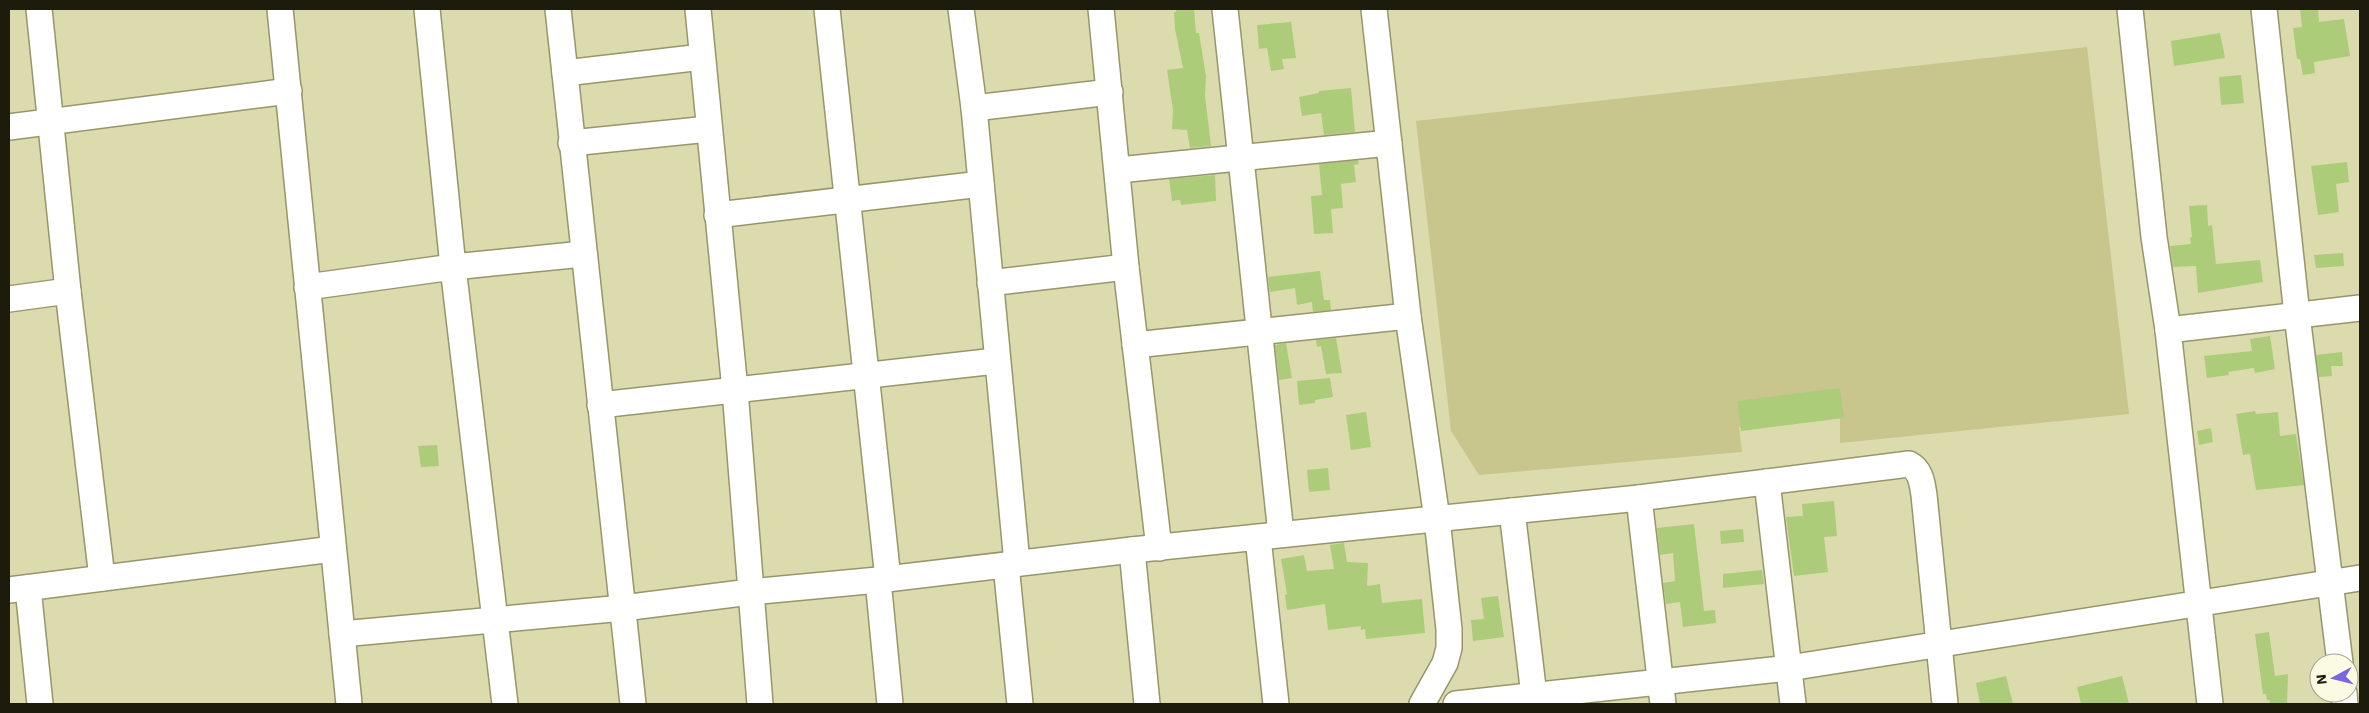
<svg xmlns="http://www.w3.org/2000/svg" width="2369" height="713" viewBox="0 0 2369 713" font-family="'Work Sans',sans-serif">
	<rect width="100%" height="100%" fill="#dcdbae"/>
	<path fill="#c8c68c" d="M 2087,47 L 2129,414 L 1840,443 L 1840,416 L 1739,427 L 1742,452 L 1479,475 L 1451,431 L 1416,121 Z"/>
	<g fill="#accc7a">
		<path d="M 1176,9 L 1194,9 L 1196,33 L 1199,33 L 1206,76 L 1205,96 L 1211,146 L 1190,148 L 1187,130 L 1172,129 L 1173,110 L 1167,70 L 1183,68 L 1175,29 L 1174,12 L 1176,12 Z"/>
		<path d="M 2300,9 L 2318,9 L 2319,22 L 2344,19 L 2350,56 L 2314,62 L 2315,73 L 2303,75 L 2300,59 L 2297,59 L 2293,28 L 2302,27 Z"/>
		<path d="M 1291,22 L 1296,58 L 1282,59 L 1284,69 L 1271,71 L 1267,48 L 1259,49 L 1257,25 Z"/>
		<path d="M 2220,33 L 2225,58 L 2174,66 L 2171,41 Z"/>
		<path d="M 2241,75 L 2244,103 L 2221,105 L 2219,77 Z"/>
		<path d="M 1351,88 L 1355,132 L 1324,135 L 1321,113 L 1302,116 L 1299,97 L 1319,93 L 1319,91 Z"/>
		<path d="M 1358,160 L 1359,164 L 1354,165 L 1356,182 L 1341,184 L 1343,208 L 1331,209 L 1333,233 L 1314,234 L 1311,196 L 1322,195 L 1319,164 Z"/>
		<path d="M 2347,162 L 2349,182 L 2336,184 L 2339,212 L 2318,215 L 2311,166 Z"/>
		<path d="M 1215,175 L 1216,201 L 1181,205 L 1180,200 L 1172,201 L 1169,179 Z"/>
		<path d="M 2207,205 L 2208,226 L 2212,225 L 2216,264 L 2260,260 L 2263,282 L 2198,293 L 2196,266 L 2173,267 L 2170,246 L 2191,244 L 2190,238 L 2192,237 L 2189,206 Z"/>
		<path d="M 2343,253 L 2344,266 L 2316,268 L 2314,255 Z"/>
		<path d="M 1320,271 L 1324,300 L 1330,300 L 1331,310 L 1313,312 L 1312,302 L 1297,305 L 1295,288 L 1270,292 L 1268,277 Z"/>
		<path d="M 2270,336 L 2275,369 L 2255,373 L 2254,368 L 2228,372 L 2229,375 L 2207,378 L 2204,356 L 2252,351 L 2250,339 Z"/>
		<path d="M 1336,338 L 1342,373 L 1326,374 L 1321,346 L 1317,347 L 1316,340 Z"/>
		<path d="M 1286,343 L 1292,378 L 1279,380 L 1275,345 Z"/>
		<path d="M 2342,352 L 2343,366 L 2331,366 L 2332,376 L 2319,377 L 2316,355 Z"/>
		<path d="M 1330,378 L 1333,397 L 1315,400 L 1315,403 L 1299,405 L 1297,381 Z"/>
		<path d="M 1840,388 L 1844,418 L 1741,431 L 1737,401 Z"/>
		<path d="M 2255,411 L 2256,414 L 2278,412 L 2280,436 L 2296,434 L 2304,485 L 2256,490 L 2250,454 L 2243,455 L 2236,414 Z"/>
		<path d="M 1366,412 L 1371,447 L 1351,450 L 1346,415 Z"/>
		<path d="M 2211,428 L 2213,442 L 2199,445 L 2197,431 Z"/>
		<path d="M 437,445 L 439,466 L 421,467 L 418,446 Z"/>
		<path d="M 1328,468 L 1330,490 L 1309,492 L 1307,470 Z"/>
		<path d="M 1834,501 L 1837,536 L 1824,537 L 1828,572 L 1794,576 L 1786,517 L 1803,516 L 1802,504 Z"/>
		<path d="M 1694,524 L 1704,611 L 1715,610 L 1716,623 L 1683,627 L 1680,602 L 1666,604 L 1663,583 L 1675,581 L 1673,553 L 1660,555 L 1657,528 Z"/>
		<path d="M 1743,529 L 1744,542 L 1721,544 L 1720,531 Z"/>
		<path d="M 1344,543 L 1347,562 L 1368,563 L 1367,586 L 1380,584 L 1382,603 L 1422,599 L 1425,633 L 1366,639 L 1365,629 L 1361,630 L 1361,626 L 1328,630 L 1325,604 L 1287,610 L 1285,595 L 1287,594 L 1281,559 L 1304,555 L 1307,571 L 1334,569 L 1330,545 Z"/>
		<path d="M 1762,570 L 1764,584 L 1723,588 L 1723,574 Z"/>
		<path d="M 1498,596 L 1504,637 L 1473,641 L 1471,620 L 1484,619 L 1481,598 Z"/>
		<path d="M 2269,632 L 2275,676 L 2288,674 L 2287,704 L 2269,704 L 2270,700 L 2267,700 L 2266,694 L 2263,694 L 2255,634 Z"/>
		<path d="M 2006,676 L 2013,704 L 1980,704 L 1976,683 Z"/>
		<path d="M 2122,676 L 2129,704 L 2081,704 L 2077,687 Z"/>
	</g>
	<g fill="none" stroke-linecap="round" stroke-linejoin="round">
		<defs>
			<g id="minor">
				<path d="M 39,9 L 68,291 L 102,578"/>
				<path d="M 280,9 L 349,704"/>
				<path d="M 427,9 L 453,267 L 505,704"/>
				<path d="M 558,9 L 633,704"/>
				<path d="M 698,9 L 735,390 L 760,704"/>
				<path d="M 827,9 L 888,579"/>
				<path d="M 961,9 L 974,108 L 1017,563"/>
				<path d="M 1101,9 L 1126,267 L 1159,548"/>
				<path d="M 1225,9 L 1281,534"/>
				<path d="M 1374,9 L 1408,316 L 1437,519 L 1449,629 L 1449,648 L 1445,663 L 1422,704"/>
				<path d="M 2130,9 L 2154,237 L 2168,330 L 2210,704"/>
				<path d="M 2264,9 L 2297,315 L 2340,663"/>
				<path d="M 565,73 L 702,57"/>
				<path d="M 974,108 L 1110,92"/>
				<path d="M 9,127 L 289,91"/>
				<path d="M 571,143 L 709,129"/>
				<path d="M 1118,170 L 1389,143"/>
				<path d="M 717,215 L 981,184"/>
				<path d="M 990,283 L 1126,267"/>
				<path d="M 307,287 L 453,267 L 583,254"/>
				<path d="M 9,299 L 68,291"/>
				<path d="M 2168,330 L 2360,308"/>
				<path d="M 1135,345 L 1408,316"/>
				<path d="M 600,405 L 996,361"/>
				<path d="M 1767,482 L 1793,704"/>
				<path d="M 1639,498 L 1663,704"/>
				<path d="M 1512,511 L 1535,704"/>
				<path d="M 1258,538 L 1276,704"/>
				<path d="M 1132,550 L 1147,704"/>
				<path d="M 1006,565 L 1020,704"/>
				<path d="M 878,580 L 890,704"/>
				<path d="M 28,588 L 40,704"/>
				<path d="M 9,590 L 333,549"/>
				<path d="M 342,634 L 623,608 L 750,592 L 878,580 L 1132,550 L 1639,498 L 1909,464 C 1921,470 1922,483 1924,495 L 1945,704"/>
				<path d="M 2344,693 L 2345,704"/>
				<path d="M 1456,704 L 1789,668 L 2360,578"/>
			</g>
		</defs>
		<use href="#minor" stroke="#97966b" stroke-width="28"/>
		<use href="#minor" stroke="#fff" stroke-width="25"/>
	</g>
	<rect width="2369" height="713" fill="none" stroke="#1d1c0c" stroke-width="20"/>
	<g transform="translate(2334 678) rotate(263)"><circle r="24" fill="#fbfbe4" stroke="#a2a28e"/>
	<path d="M0-4L9 19L0 12L-9 19Z" fill="#7967e2"/>
	<text y="-8" font-size="14" font-weight="bold" text-anchor="middle" fill="#1d1c0c">N</text>
	</g>
</svg>
